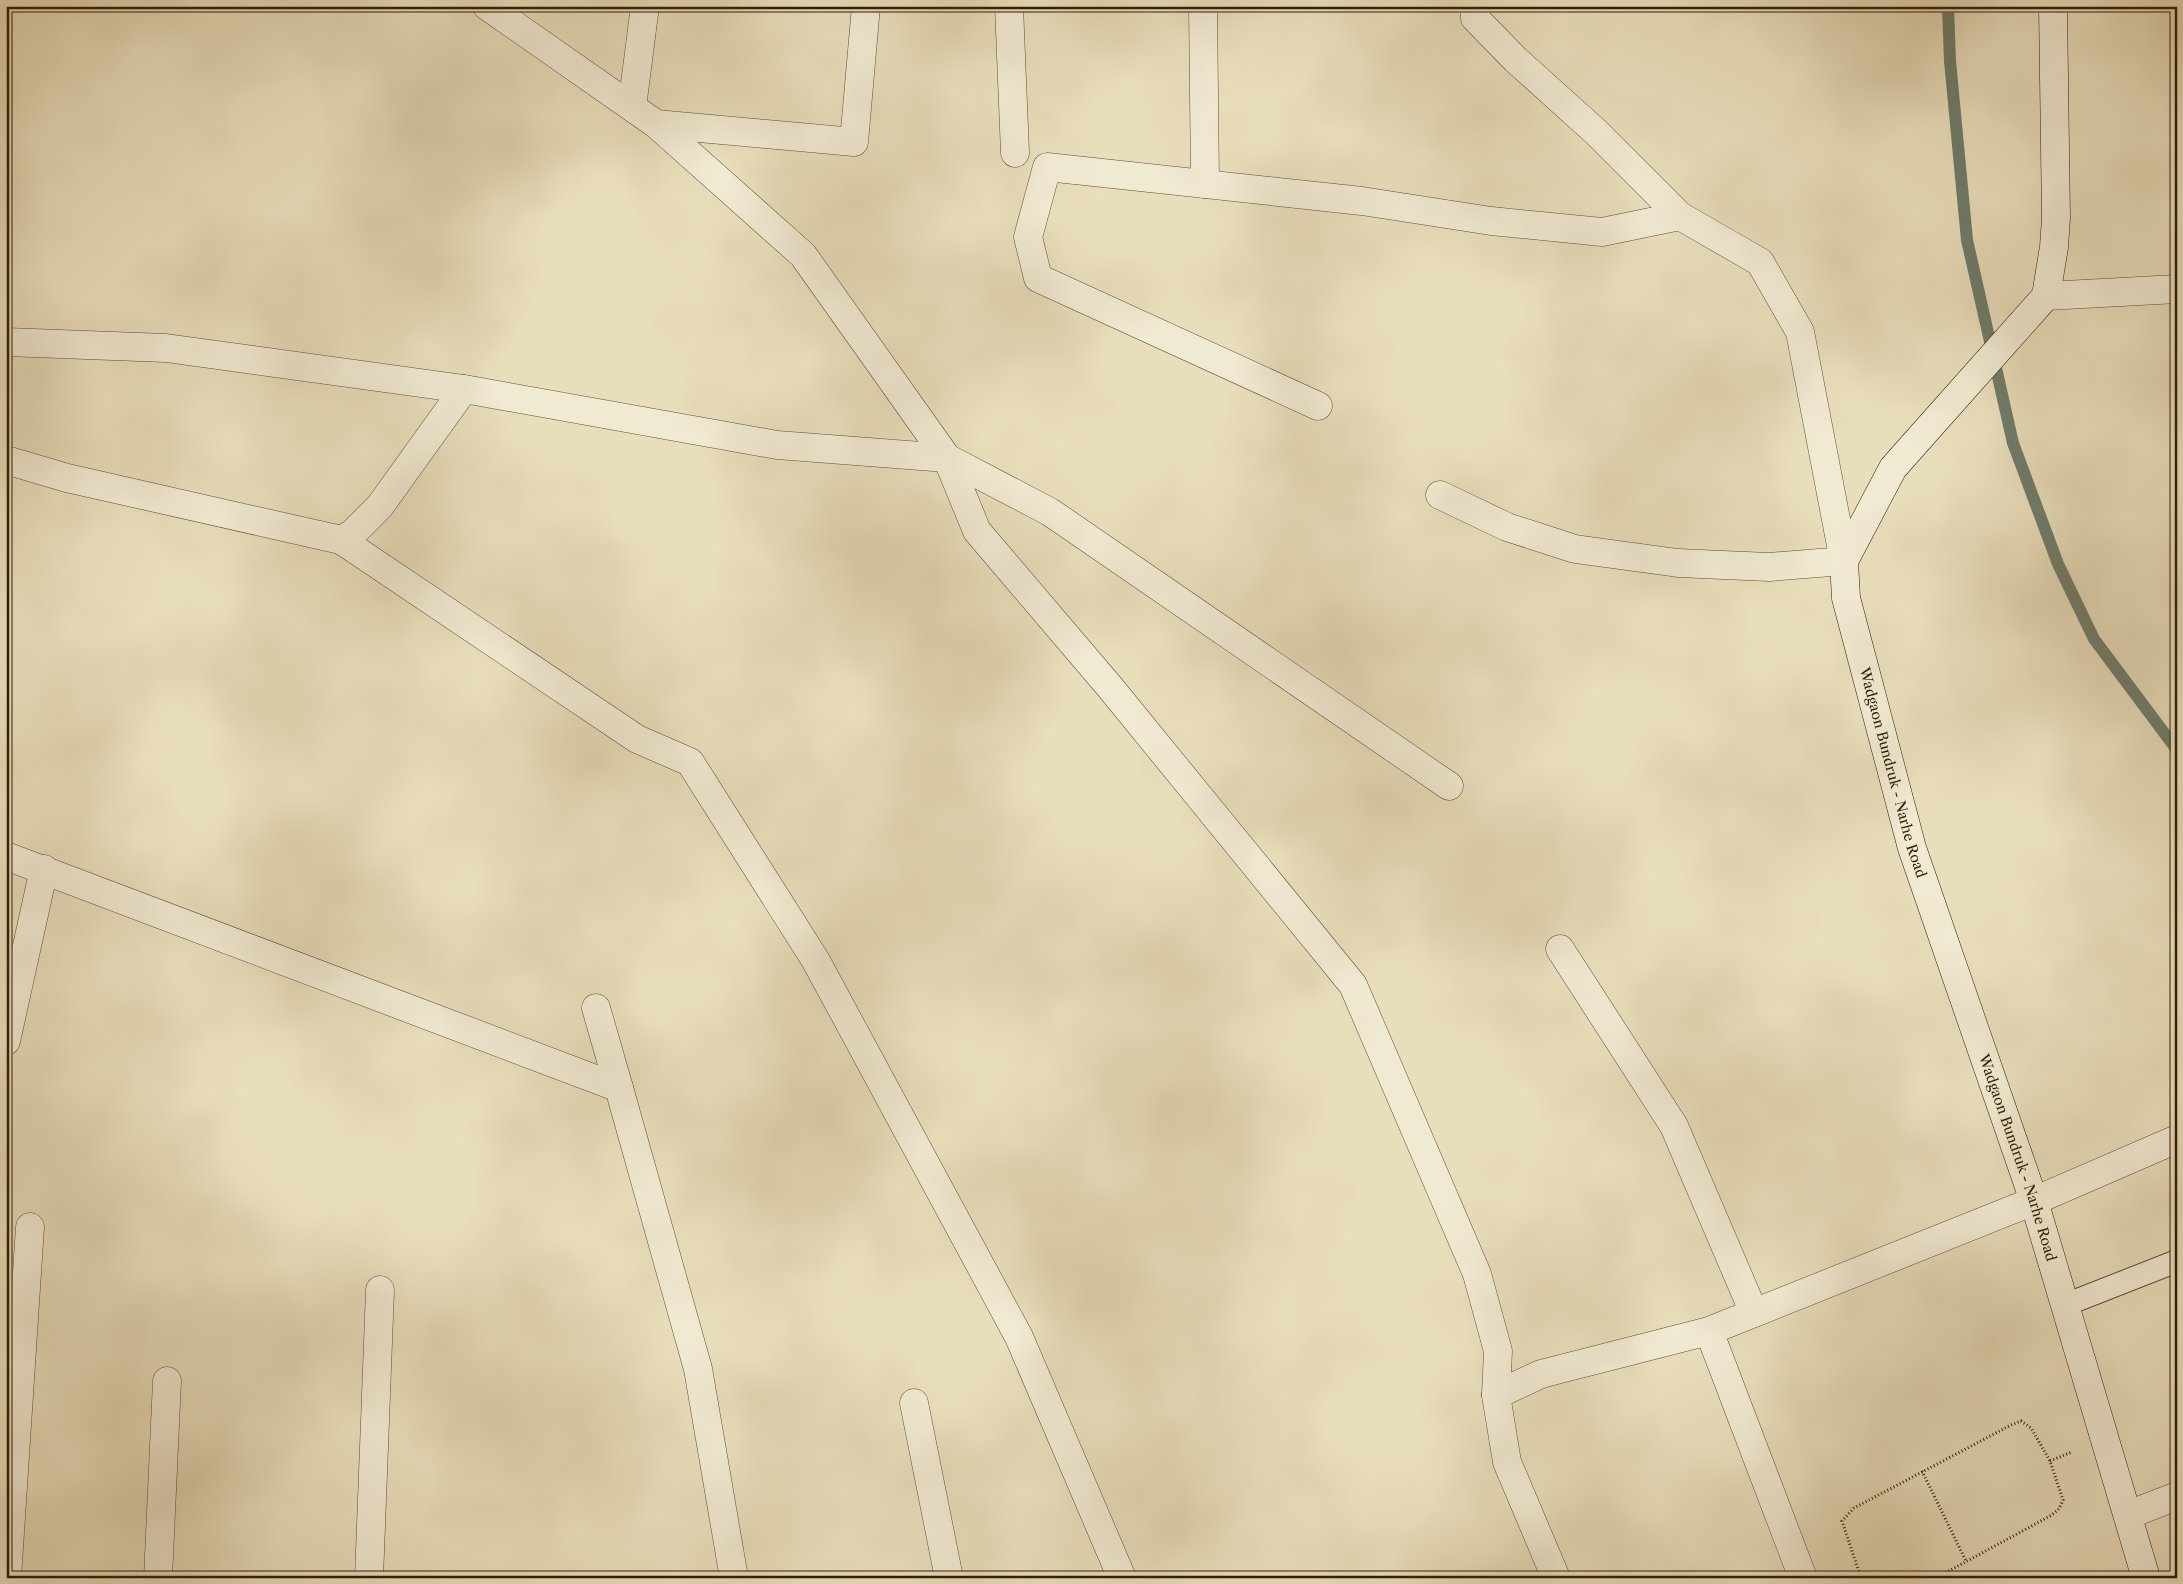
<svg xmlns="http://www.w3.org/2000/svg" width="2183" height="1584" viewBox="0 0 2183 1584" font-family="'Libre Caslon Text',serif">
	<rect width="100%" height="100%" fill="#e9debc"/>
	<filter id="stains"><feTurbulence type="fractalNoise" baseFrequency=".004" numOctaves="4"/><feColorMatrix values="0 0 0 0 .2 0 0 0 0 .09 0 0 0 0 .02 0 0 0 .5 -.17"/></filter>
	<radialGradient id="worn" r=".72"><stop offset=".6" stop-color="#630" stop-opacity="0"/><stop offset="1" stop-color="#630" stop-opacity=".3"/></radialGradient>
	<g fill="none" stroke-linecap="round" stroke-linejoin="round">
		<path stroke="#6e7d6c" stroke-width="12" d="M 1948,6 L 1950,61 L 1967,240 L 2013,443 L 2058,564 L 2094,639 L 2177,750"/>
		<defs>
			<path id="lane" d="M 2065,1305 L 2177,1261"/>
			<g id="street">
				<path d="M 487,6 L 656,124 L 803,255 L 947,458 L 1050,512 L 1449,786"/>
				<path d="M 1009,6 L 1015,153"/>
				<path d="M 1203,6 L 1205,184"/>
				<path d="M 1474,6 L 1475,18 L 1516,60 L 1596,132 L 1680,216"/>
				<path d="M 632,107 L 645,6"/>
				<path d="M 656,124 L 854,142 L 866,6"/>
				<path d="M 2046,296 L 2177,289"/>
				<path d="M 6,342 L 166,348 L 464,389 L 777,445 L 947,458 L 977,531 L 1109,686 L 1353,985 L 1477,1274 L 1498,1351 L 1496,1395 L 1507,1462 L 1556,1578"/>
				<path d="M 1318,406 L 1038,278 L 1028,237 L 1047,167 L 1362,201 L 1491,221 L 1602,232 L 1680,216 L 1760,262 L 1800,332 L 1844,561 L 1769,567 L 1678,563 L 1575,549 L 1507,527 L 1440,495"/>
				<path d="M 6,460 L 67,478 L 341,540 L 353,533 L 380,506 L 464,389"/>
				<path d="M 341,540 L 637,739 L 690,762 L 816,961 L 1019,1337 L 1122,1578"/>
				<path d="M 6,856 L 619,1088 L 698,1369 L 734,1578"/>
				<path d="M 1560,949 L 1674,1126 L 1754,1313"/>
				<path d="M 596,1008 L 619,1088"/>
				<path d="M 6,1041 L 44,869"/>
				<path d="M 1709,1331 L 1803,1578"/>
				<path d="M 1496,1395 L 1541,1374 L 1709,1331 L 2034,1201 L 2177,1139"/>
				<path d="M 914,1403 L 949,1578"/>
				<path d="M 2128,1515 L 2177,1496"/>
				<path d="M 7,1578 L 30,1227"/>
				<path d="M 158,1578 L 167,1381"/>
				<path d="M 369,1578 L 380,1290"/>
			</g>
			<g id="secondary">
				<path id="s1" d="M 2053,6 L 2056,218 L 2054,247 L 2046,296 L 1893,468 L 1844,561 L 1846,598 L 1912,848 L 2034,1201 L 2146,1578"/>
			</g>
		</defs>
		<use href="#lane" stroke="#5e4e32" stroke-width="24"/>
		<use href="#street" stroke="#5e4e32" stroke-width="29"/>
		<use href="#secondary" stroke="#301e04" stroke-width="29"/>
		<g stroke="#301e04" stroke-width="3" stroke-dasharray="1 2.5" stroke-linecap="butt">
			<path d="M 2050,1461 L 2072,1452"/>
			<path d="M 1922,1471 L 1966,1561"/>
			<path d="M 1861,1578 L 1842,1521 L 1854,1508 L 2011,1425 L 2021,1421 L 2031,1428 L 2050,1461 L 2063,1500 L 2059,1509 L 2050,1516 L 1936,1578"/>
		</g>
		<use href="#lane" stroke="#f1ead3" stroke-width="22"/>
		<use href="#street" stroke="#f1ead3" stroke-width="28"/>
		<use href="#secondary" stroke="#f1ead3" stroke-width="28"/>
	</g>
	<g text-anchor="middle" stroke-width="4" stroke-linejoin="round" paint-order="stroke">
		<g font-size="14" fill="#301e04" stroke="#f1ead3">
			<text dy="5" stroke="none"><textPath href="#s1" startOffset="844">Wadgaon Bundruk - Narhe Road</textPath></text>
			<text dy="5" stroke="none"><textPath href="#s1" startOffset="1249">Wadgaon Bundruk - Narhe Road</textPath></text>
		</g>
	</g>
	<rect width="2183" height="1584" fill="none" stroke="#e9debc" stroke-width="25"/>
	<rect x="8" y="8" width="2168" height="1569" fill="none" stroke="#301e04" stroke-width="2.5"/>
	<rect x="12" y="12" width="2158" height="1559" fill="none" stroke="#301e04"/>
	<rect width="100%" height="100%" filter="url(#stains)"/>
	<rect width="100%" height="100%" fill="url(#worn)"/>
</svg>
